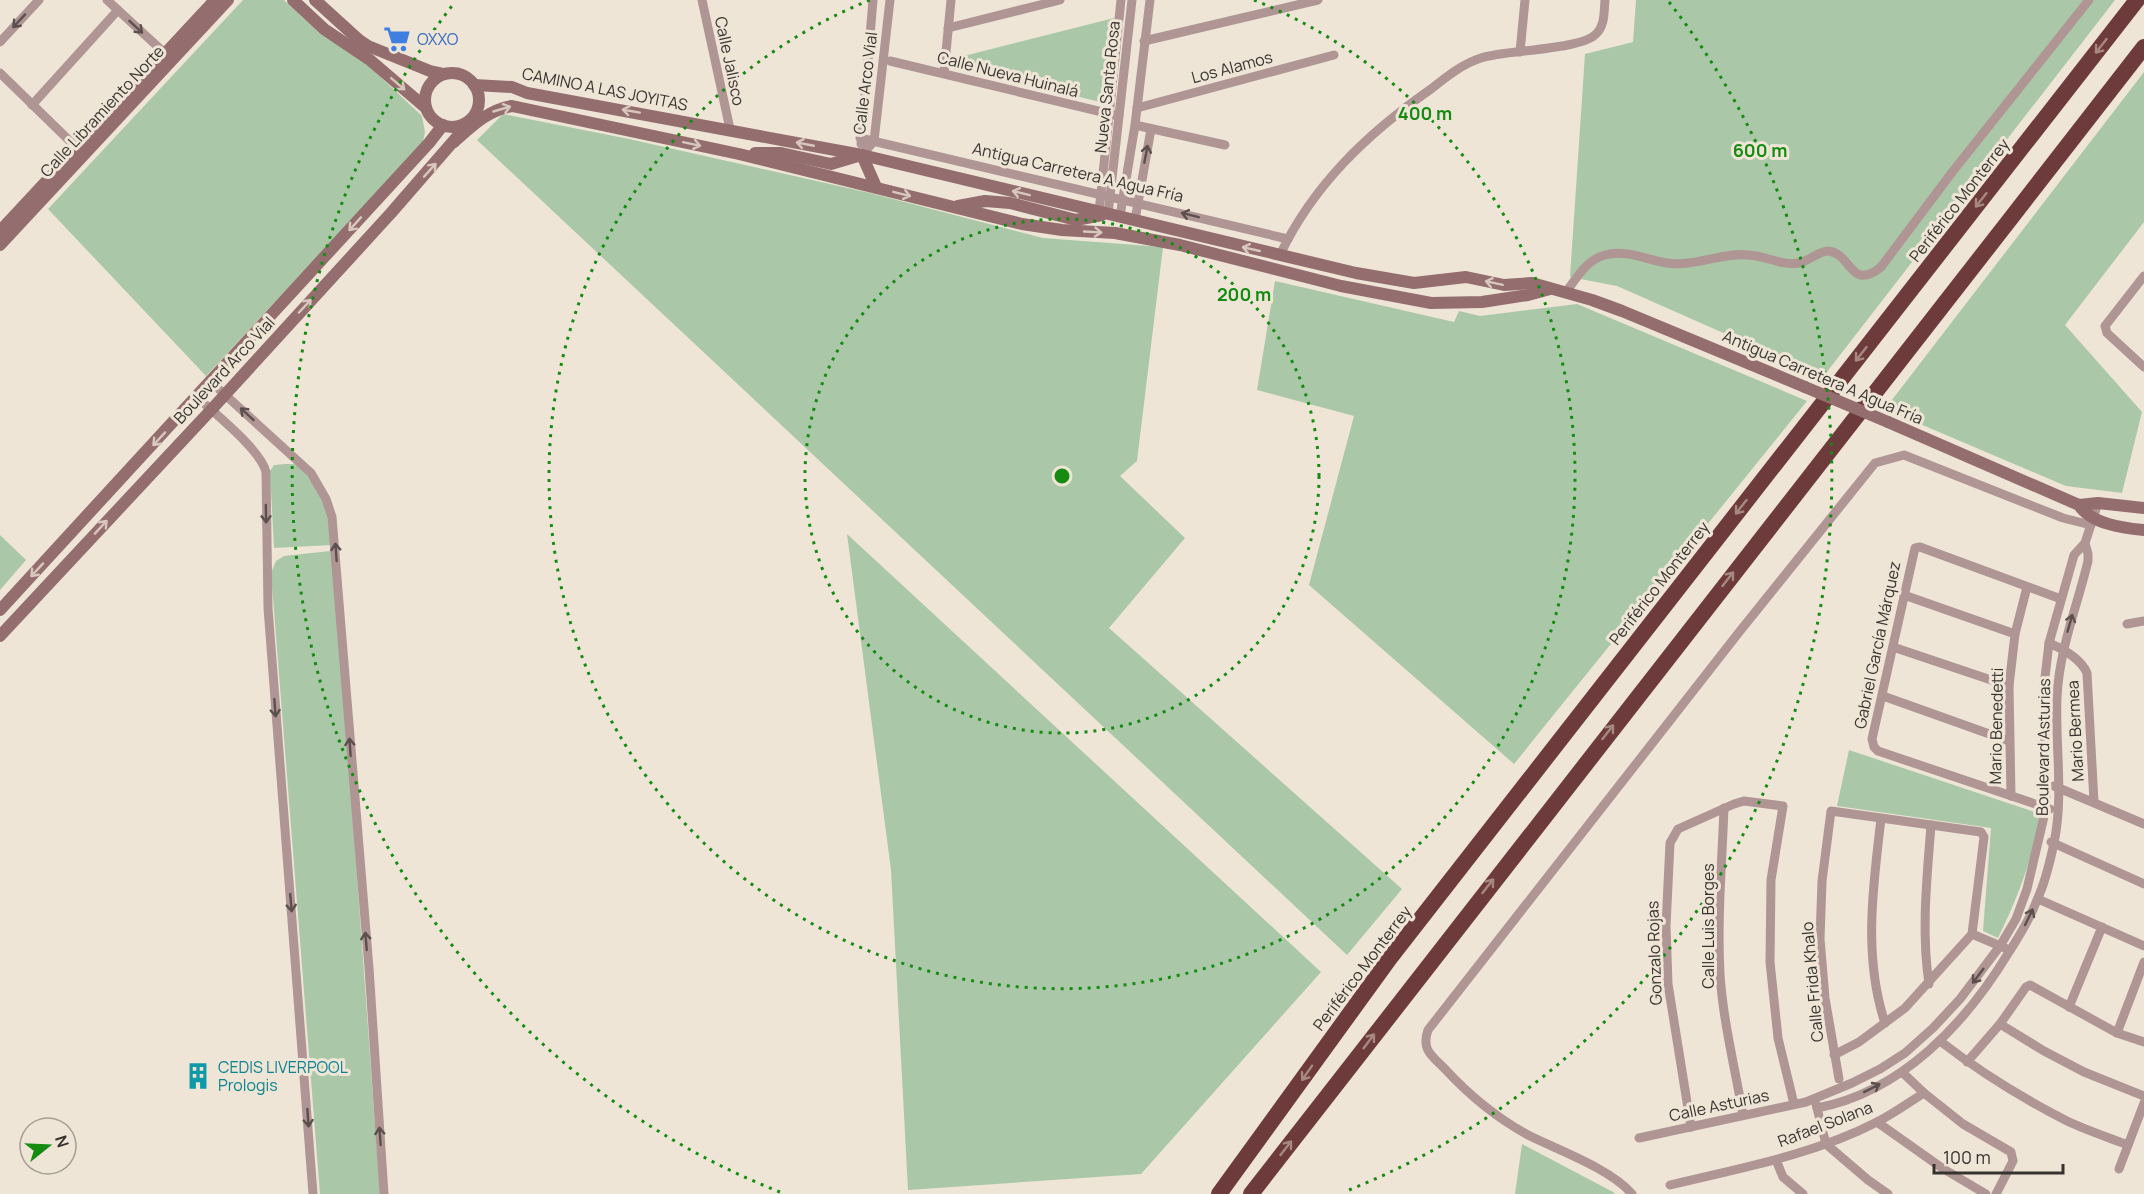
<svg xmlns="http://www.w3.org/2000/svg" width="2144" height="1194" viewBox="0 0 2144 1194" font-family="Manrope,sans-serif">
	<rect width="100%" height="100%" fill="#eee5d7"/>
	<g fill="#aac8a7">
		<path d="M 243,0 L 284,0 L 319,33 L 354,52 L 422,116 L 425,132 L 423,142 L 417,149 L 206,376 L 48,209 Z"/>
		<path d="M 1636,0 L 2115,0 L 1823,377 L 1617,286 L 1570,277 L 1585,54 L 1633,42 Z"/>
		<path d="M 1114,18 L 1104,103 L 955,66 L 956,58 Z"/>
		<path d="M 2144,72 L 2144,222 L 2065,325 L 2142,412 L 2122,493 L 2066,486 L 1885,409 Z"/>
		<path d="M 503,114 L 629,139 L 870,193 L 1043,238 L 1163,247 L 1137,461 L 1120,476 L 1185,538 L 1109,628 L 1402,889 L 1347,955 L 477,140 Z"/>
		<path d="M 1275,281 L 1454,322 L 1459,311 L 1480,316 L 1577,304 L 1807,401 L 1514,764 L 1309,585 L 1354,416 L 1257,390 Z"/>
		<path d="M 285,464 C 286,464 293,464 294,464 C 308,470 325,502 329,516 C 332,525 331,535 332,545 L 274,548 L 270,471 L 274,465 Z"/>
		<path d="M 847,534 L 1321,972 L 1141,1174 L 908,1190 L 891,870 Z"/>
		<path d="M 0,535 L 26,560 L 0,590 Z"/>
		<path d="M 330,551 L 334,557 L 380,1194 L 320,1194 L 271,573 L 276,561 L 284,556 Z"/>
		<path d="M 1849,750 L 2041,814 C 2032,860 2018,897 1998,938 L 1983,931 L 1991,828 L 1837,806 Z"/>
		<path d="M 1522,1144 L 1613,1192 L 1615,1194 L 1515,1194 Z"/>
	</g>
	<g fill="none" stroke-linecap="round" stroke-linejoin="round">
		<g stroke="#b09595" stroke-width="9">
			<path d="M 107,0 L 169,57"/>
			<path d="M 702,0 L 730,129"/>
			<path d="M 948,28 L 1060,0"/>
			<path d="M 1144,41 L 1318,0"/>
			<path d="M 0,42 L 39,0"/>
			<path d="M 1520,52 L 1525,0"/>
			<path d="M 890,61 L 1119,116"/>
			<path d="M 0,73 L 80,151"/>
			<path d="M 944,73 L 951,0"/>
			<path d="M 32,105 L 118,10"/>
			<path d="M 1137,108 L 1334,55"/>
			<path d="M 1135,125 L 1225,145"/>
			<path d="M 860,138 L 1288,239"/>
			<path d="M 861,144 L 873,0"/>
			<path d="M 862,155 L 874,141 L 890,0"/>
			<path d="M 1099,212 L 1121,0"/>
			<path d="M 1108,214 L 1132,0"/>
			<path d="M 1120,216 L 1135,125 L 1150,0"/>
			<path d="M 1135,220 L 1151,129"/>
			<path d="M 1280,255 C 1313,185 1368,133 1431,89 C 1446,77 1462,64 1481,58 C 1505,50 1581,50 1596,34 C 1605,26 1604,11 1605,0"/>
			<path d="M 2144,276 L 2105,326 L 2107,333 L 2144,367"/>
			<path d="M 1566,292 C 1577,278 1586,260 1605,255 C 1627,249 1646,260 1667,263 C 1695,267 1722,252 1749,255 C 1766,256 1782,266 1799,263 C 1809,261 1819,251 1828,251 C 1852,253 1850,292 1881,267 L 1953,171 L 2089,0"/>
			<path d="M 211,382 L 311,473 L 326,499 L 332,517 L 369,968 L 384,1194"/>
			<path d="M 197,397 C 215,414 261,450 266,472 L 268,608 L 313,1194"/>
			<path d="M 1904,595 L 2015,634"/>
			<path d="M 2127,624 L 2144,621"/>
			<path d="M 2049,643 C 2063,649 2081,659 2087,673 L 2094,802"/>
			<path d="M 1893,647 L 2009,686"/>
			<path d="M 1883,696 L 2009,741"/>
			<path d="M 2054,786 L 2144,824"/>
			<path d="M 2011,796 L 2009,686 L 2015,634 L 2027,587"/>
			<path d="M 1724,808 C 1722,863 1717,919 1720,974 C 1723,1021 1735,1068 1743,1115"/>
			<path d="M 2050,809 L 1878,751 L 1874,747 L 1872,739 L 1915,548 L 1920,547 L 2061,599"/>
			<path d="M 1881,819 C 1873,886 1863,957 1885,1023"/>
			<path d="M 2051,842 L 2144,884"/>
			<path d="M 2038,899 L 2144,946"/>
			<path d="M 1972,934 L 2005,948"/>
			<path d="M 1929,984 C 1921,931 1927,878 1931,825"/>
			<path d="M 2069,1007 L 2102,927"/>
			<path d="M 2000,1024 L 2044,1051 L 2084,1072 L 2144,1096"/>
			<path d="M 2117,1033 L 2144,962"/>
			<path d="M 1940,1041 C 1980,1072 2022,1098 2067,1121 C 2086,1130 2107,1137 2128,1145"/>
			<path d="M 1834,1055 L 1859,1042 L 1905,1008 L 1972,934 L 1984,837 L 1981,832 L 1831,811 L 1822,881 L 1820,939 L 1825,998 L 1839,1079"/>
			<path d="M 1967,1062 L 2000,1024 L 2026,987 L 2030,985 L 2117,1033 L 2144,1042"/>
			<path d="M 1902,1072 L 1924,1093 L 1963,1124 L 2011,1152 L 2013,1161 L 1996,1194"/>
			<path d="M 1816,1104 L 1826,1144 L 1868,1180 L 1888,1194"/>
			<path d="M 1817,1108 C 1902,1092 1966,1023 2009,952 C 2020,935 2030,919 2037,900 C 2045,883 2050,862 2054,843 C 2064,795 2055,746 2057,698 C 2059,650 2077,607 2088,561 L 2088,554 L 2085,543"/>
			<path d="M 1877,1122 L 1942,1168 L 1986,1194"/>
			<path d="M 1691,1127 L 1668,984 L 1666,926 L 1670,843 L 1678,829 L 1734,804 L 1744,801 L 1783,806 L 1771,880 L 1770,962 L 1778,1038 L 1794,1104"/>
			<path d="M 1639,1138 L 1806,1102 L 1852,1083 L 1880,1069 L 1905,1053 L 1933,1028 L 1960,999 L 2000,946 L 2016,919 L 2027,889 L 2046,808 L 2044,686 L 2049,643 L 2074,555 L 2085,543 L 2098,503"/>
			<path d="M 1776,1160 L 1783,1177 L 1803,1194"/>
			<path d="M 2119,1169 L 2144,1103"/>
			<path d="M 1670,1185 C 1740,1168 1813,1155 1877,1122 C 1893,1114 1908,1103 1924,1093"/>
			<path d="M 1632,1194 C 1611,1169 1558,1150 1528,1135 C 1497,1118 1469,1095 1445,1069 C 1432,1056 1421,1050 1428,1030 L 1740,631 L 1875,463 L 1904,455 L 2063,518 L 2091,525"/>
		</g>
		<g stroke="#946e6e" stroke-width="12">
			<path d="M 293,0 L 324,29 L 370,60 L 426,108"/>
			<path d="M 315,0 L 359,40 L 368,46 L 430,71 L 444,74"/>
			<circle cx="452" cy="100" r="27"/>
			<path d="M 474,85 L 512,87 L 527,93 L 862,155 L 1356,273 L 1414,283 L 1466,277 L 1504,285 L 1532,283 L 1592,300 L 1622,311 L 1805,387"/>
			<path d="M 454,142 C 472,126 488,110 512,106 L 739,154 L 1022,224 L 1062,230 L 1115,233 L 1180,245 L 1341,286 L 1431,303 L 1482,302 L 1528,295 L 1550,289"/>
			<path d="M 755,153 L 781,153 L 831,164 L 858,156"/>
			<path d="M 862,155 L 876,187"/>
			<path d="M 958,206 L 985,201 L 1010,203 L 1076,220 L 1102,215"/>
			<path d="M 0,231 L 215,0"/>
			<path d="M 0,245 L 228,0"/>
			<path d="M 1888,422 L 2079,505 C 2091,524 2123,528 2144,530"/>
			<path d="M 2079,505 L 2098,503 L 2144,508"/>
			<path d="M 0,610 L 429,143 L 443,125"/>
			<path d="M 0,636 L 211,410 L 391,213 L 457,137"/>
		</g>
		<g stroke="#6d3b3b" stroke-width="16">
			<path d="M 1219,1194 L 1390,958 L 2137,0"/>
			<path d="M 1251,1194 C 1546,810 1847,430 2144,47"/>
		</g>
		<path stroke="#946e6e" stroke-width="12" d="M 1805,387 L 1888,422"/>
	</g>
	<defs><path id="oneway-shaft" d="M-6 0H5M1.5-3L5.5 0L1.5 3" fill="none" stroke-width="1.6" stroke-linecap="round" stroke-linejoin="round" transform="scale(1.5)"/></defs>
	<g stroke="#5b504d">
		<use href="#oneway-shaft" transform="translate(19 21) rotate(133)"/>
		<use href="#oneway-shaft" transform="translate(136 27) rotate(43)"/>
		<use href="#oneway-shaft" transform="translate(1146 154) rotate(-79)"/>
		<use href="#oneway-shaft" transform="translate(1190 215) rotate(-166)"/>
		<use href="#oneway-shaft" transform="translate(247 414) rotate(-137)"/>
		<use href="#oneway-shaft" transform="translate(266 514) rotate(89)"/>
		<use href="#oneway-shaft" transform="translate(336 552) rotate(-94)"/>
		<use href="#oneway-shaft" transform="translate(2070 623) rotate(-74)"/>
		<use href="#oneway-shaft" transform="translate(275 708) rotate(86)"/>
		<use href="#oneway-shaft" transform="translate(350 747) rotate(-94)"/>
		<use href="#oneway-shaft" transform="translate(291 903) rotate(85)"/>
		<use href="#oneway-shaft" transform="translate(2029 917) rotate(-64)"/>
		<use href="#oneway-shaft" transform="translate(366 941) rotate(-95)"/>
		<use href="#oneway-shaft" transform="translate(1978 976) rotate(127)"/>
		<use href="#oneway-shaft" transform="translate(1872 1088) rotate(-27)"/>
		<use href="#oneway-shaft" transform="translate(308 1118) rotate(86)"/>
		<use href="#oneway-shaft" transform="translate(380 1136) rotate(-94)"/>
	</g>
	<g stroke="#a78881">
		<use href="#oneway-shaft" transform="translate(2101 46) rotate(128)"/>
		<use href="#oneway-shaft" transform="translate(1981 200) rotate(128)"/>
		<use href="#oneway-shaft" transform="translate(1861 354) rotate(128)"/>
		<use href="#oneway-shaft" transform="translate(1741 507) rotate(128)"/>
		<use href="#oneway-shaft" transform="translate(1728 579) rotate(-52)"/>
		<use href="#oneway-shaft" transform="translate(1608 732) rotate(-52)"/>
		<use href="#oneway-shaft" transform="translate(1488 886) rotate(-52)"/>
		<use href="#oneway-shaft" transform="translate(1369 1041) rotate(-53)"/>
		<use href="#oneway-shaft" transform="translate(1307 1073) rotate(125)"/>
		<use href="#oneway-shaft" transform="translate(1286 1148) rotate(-52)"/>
	</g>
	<g stroke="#d8c7bd">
		<use href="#oneway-shaft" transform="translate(398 84) rotate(41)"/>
		<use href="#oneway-shaft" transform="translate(502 109) rotate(-16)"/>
		<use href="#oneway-shaft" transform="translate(631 111) rotate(-170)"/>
		<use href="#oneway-shaft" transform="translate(692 144) rotate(12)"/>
		<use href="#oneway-shaft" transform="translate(805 144) rotate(-169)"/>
		<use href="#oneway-shaft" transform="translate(430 170) rotate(-48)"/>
		<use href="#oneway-shaft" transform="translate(1021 193) rotate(-166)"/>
		<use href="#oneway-shaft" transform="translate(902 194) rotate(14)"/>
		<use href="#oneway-shaft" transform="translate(355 224) rotate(132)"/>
		<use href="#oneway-shaft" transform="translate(1093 232) rotate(3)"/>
		<use href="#oneway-shaft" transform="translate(1251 249) rotate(-167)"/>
		<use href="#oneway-shaft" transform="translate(1494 283) rotate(-168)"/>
		<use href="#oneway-shaft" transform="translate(305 306) rotate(-47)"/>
		<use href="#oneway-shaft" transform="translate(159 439) rotate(133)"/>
		<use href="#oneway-shaft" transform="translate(101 527) rotate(-47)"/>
		<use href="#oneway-shaft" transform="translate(37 570) rotate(133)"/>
	</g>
	<g fill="none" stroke="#158b12" stroke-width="3" stroke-dasharray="3 6">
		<circle cx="1062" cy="476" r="257"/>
		<path d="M1254 0A513 513 0 1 1 870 0"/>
		<path d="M780 1192A770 770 0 0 1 455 2M1669 2A770 770 0 0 1 1344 1192"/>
	</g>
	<defs>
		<symbol id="supermarket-bare" viewBox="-9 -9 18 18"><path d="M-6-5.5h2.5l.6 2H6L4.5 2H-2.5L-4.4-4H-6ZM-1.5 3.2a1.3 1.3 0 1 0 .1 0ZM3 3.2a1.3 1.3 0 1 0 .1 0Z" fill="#3f7fe0" stroke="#eee5d7" stroke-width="2.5" paint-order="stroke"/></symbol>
		<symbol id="building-bare" viewBox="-9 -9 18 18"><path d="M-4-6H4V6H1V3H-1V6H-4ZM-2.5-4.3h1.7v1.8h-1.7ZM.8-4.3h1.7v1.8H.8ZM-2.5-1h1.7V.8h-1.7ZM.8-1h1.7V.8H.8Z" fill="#0f9aa8" stroke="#eee5d7" stroke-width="2.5" paint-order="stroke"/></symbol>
	</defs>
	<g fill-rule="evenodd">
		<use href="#supermarket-bare" x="378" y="20" width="38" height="38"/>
		<use href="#building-bare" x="179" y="1057" width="38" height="38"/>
	</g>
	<g text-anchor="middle" stroke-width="6" stroke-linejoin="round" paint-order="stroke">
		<g font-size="16" fill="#366cbe" stroke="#eee5d7" text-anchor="start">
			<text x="417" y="45">OXXO</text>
		</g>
		<g font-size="16" fill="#37332e" stroke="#eee5d7">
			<text transform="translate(730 61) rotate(78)" y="6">Calle Jalisco</text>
			<text transform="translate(1232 67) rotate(-15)" y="6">Los Alamos</text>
			<text transform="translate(1008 74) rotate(14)" y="6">Calle Nueva Huinalá</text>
			<text transform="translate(865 83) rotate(-83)" y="6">Calle Arco Vial</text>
			<text transform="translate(1107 87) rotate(-84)" y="6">Nueva Santa Rosa</text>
			<text transform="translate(605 89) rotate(11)" y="6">CAMINO A LAS JOYITAS</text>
			<text transform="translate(102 111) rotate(-47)" y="6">Calle Libramiento Norte</text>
			<text transform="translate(1078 172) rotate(13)" y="6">Antigua Carretera A Agua Fría</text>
			<text transform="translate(1959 200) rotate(-52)" y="6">Periférico Monterrey</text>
			<text transform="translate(224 370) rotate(-47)" y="6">Boulevard Arco Vial</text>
			<text transform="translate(1823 377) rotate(23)" y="6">Antigua Carretera A Agua Fría</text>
			<text transform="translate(1659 583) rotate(-52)" y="6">Periférico Monterrey</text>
			<text transform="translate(1877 645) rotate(-78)" y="6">Gabriel García Márquez</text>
			<text transform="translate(1996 726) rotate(-89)" y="6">Mario Benedetti</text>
			<text transform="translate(2075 731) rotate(-93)" y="6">Mario Bermea</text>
			<text transform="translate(2043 747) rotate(-89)" y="6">Boulevard Asturias</text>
			<text transform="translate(1708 926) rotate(-90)" y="6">Calle Luis Borges</text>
			<text transform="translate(1654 953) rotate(-92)" y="6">Gonzalo Rojas</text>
			<text transform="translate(1362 968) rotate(-53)" y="6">Periférico Monterrey</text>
			<text transform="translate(1812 982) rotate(-95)" y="6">Calle Frida Khalo</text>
			<text transform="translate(1719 1105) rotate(-12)" y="6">Calle Asturias</text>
			<text transform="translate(1825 1124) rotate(-21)" y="6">Rafael Solana</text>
		</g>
		<g font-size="16" fill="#0d838f" stroke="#eee5d7" text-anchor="start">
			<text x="218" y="1073">CEDIS LIVERPOOL<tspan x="218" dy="18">Prologis</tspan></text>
		</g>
	</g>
	<circle cx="1062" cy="476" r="9" fill="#158b12" stroke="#eee5d7" stroke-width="3"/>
	<g font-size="18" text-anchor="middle" font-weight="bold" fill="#158b12" stroke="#eee5d7" stroke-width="6" stroke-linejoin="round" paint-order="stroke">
		<text x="1425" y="120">400 m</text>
		<text x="1760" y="157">600 m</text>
		<text x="1244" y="301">200 m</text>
	</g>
	<g transform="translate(48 1146) rotate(72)"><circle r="28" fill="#eee5d7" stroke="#a59e93" stroke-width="1.5"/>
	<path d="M0-4.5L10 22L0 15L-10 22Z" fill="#158b12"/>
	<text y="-9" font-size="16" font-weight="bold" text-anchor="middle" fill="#37332e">N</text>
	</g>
	<path d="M1934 1164v9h129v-9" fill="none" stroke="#37332e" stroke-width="3"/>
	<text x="1943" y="1164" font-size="18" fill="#37332e" stroke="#eee5d7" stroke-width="4.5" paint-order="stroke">100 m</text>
</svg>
